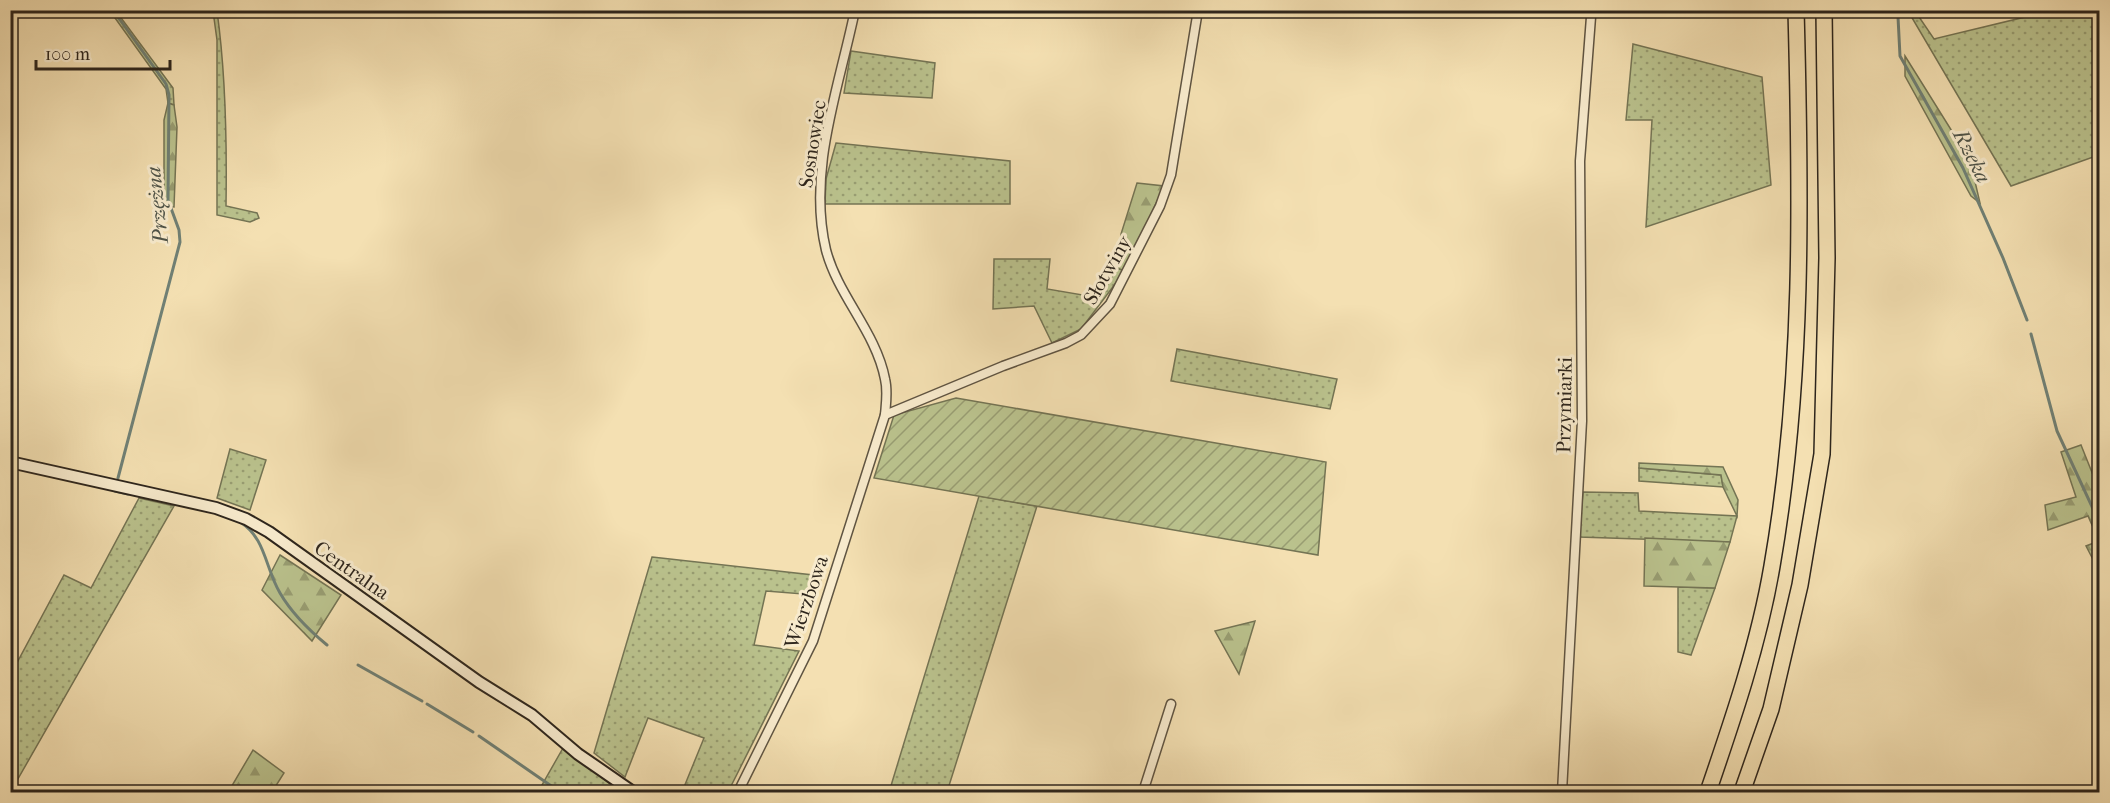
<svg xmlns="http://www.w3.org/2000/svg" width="2110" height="803" viewBox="0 0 2110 803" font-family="'IM FELL French Canon',serif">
	<defs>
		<pattern id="grass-dots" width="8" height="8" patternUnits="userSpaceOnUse" patternTransform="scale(1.5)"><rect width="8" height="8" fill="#bac28d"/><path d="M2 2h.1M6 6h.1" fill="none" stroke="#989d72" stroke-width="1.8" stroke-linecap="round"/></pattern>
		<pattern id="forest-firs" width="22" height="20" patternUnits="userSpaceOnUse" patternTransform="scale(1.5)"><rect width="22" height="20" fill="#bac28d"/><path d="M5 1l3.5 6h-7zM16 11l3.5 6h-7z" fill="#989d72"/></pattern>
		<pattern id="garden-furrows" width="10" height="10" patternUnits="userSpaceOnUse" patternTransform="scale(1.5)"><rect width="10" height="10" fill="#bac28d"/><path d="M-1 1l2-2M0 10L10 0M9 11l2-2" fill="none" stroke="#989d72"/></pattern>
	</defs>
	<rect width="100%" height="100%" fill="#f4e0b2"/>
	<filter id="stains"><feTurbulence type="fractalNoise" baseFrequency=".00333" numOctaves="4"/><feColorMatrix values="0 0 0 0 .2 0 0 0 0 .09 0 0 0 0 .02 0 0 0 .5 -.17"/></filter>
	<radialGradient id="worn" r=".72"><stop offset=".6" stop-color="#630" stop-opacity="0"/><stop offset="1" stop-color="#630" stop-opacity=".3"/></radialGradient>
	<g fill="url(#grass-dots)" stroke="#747454" stroke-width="1.5">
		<path d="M 110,11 L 116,11 L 173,88 L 174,105 L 168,103 L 166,89 Z"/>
		<path d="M 213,11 L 217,11 C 226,75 227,141 226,206 L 257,213 L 259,218 L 250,222 L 217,215 L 217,40 Z"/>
		<path d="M 1908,11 L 1915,11 L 1934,39 L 2050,11 L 2099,11 L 2099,155 L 2011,186 Z"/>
		<path d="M 1633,44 L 1762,77 L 1771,185 L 1646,227 L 1652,120 L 1626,120 Z"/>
		<path d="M 851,51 L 935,63 L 932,98 L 844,93 Z"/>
		<path d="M 836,143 L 1010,161 L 1010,204 L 825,204 L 826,179 Z"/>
		<path d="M 994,259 L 1050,259 L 1047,289 L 1100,298 L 1117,268 L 1125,271 L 1081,329 L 1052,343 L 1034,306 L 993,309 Z"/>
		<path d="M 1177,349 L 1337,379 L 1330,409 L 1171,381 Z"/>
		<path d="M 230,449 L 266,460 L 250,510 L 217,498 Z"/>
		<path d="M 1639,468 L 1721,475 L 1723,487 L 1639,481 Z"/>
		<path d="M 1583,492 L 1638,493 L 1639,511 L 1737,516 L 1730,542 L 1579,537 Z"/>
		<path d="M 979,496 L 1037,506 L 947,792 L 895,792 L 890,789 Z"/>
		<path d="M 139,498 L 174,506 L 11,791 L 11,674 L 64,575 L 91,588 Z"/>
		<path d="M 652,557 L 822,576 L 816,595 L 766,591 L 754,645 L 799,651 L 728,792 L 682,792 L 704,738 L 648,718 L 625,777 L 594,753 Z"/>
		<path d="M 1678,587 L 1715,588 L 1691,655 L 1678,652 Z"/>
		<path d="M 563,748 L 614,787 L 611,792 L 538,792 Z"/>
	</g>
	<g fill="url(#forest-firs)" stroke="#747454" stroke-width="1.5">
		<path d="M 1905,56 L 1970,160 L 1980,203 L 1971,196 L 1905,76 Z"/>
		<path d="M 168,103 L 174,105 L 177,127 L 174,207 L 164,206 L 164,120 Z"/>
		<path d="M 1137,183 L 1164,186 L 1125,271 L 1117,268 L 1121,253 L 1121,234 Z"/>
		<path d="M 2081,445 L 2099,490 L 2099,571 L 2086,546 L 2099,541 L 2088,516 L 2048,530 L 2045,505 L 2076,497 L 2061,452 Z"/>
		<path d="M 1639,463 L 1723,467 L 1738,500 L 1737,516 L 1723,487 L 1721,475 L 1639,468 Z"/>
		<path d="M 1645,538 L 1730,542 L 1715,588 L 1644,586 Z"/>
		<path d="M 280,555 L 341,595 L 312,641 L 262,590 Z"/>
		<path d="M 1255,621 L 1239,674 L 1215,631 Z"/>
		<path d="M 253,750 L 284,773 L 272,792 L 234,792 L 230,789 Z"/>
	</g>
	<path fill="url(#garden-furrows)" stroke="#747454" stroke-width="1.5" d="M 956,398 L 1326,462 L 1318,555 L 874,478 L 894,415 Z"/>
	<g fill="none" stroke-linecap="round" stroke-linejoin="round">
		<g stroke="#708075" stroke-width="3">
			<path d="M 113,10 L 166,84 L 169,95 L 168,200 L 179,230 L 180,242 L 118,478"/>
			<path d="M 1878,10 L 1880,12"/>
			<path d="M 1888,12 L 1898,17 L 1900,56 L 1963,168 L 2003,258 L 2027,320"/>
			<path d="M 2031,334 L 2057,431 L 2100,524"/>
			<path d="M 115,491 L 128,494"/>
			<path d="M 240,522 C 266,538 265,568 280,593 C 291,612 310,631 327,645"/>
			<path d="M 358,665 L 422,701"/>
			<path d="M 427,704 L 473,732"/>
			<path d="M 479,736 L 560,792"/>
		</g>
		<defs>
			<g id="street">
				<path d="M 885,415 L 1003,366 L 1066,343 L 1081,335 L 1110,304 L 1160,206 L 1171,175 L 1198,10"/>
				<path d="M 738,792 L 813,641 L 885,415 C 886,403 888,391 885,379 C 876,332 838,296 826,250 C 807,171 839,88 855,10"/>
				<path d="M 1143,792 L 1171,704"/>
				<path d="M 1562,792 L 1582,421 L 1580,161 L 1591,17"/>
			</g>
			<path id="secondary" d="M 10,462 L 216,508 L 246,519 L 269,532 L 479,682 L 532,715 L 578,754 L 633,792"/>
			<g id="highway">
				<path d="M 1708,792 C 1733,719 1759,643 1772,566 C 1804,382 1801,196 1796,10"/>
				<path d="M 1742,792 L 1771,709 L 1800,585 L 1822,454 L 1827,258 L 1824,10"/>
			</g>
		</defs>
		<use href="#street" stroke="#5f5442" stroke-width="11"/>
		<use href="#secondary" stroke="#2d251c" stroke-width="14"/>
		<use href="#highway" stroke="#2d251c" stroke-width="18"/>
		<use href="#street" stroke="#f8ebcd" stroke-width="8"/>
		<use href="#secondary" stroke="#f8ebcd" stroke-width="10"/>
		<use href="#highway" stroke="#f4e0b2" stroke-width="15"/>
	</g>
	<g text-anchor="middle" stroke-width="6" stroke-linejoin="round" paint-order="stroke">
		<g font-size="20" fill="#2d251c" stroke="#f8ebcd">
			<text transform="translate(812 144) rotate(-81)" y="7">Sosnowiec</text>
			<text transform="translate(1107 270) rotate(-60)" y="7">Słotwiny</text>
			<text transform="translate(1564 405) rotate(-89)" y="7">Przymiarki</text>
			<text transform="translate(352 570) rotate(35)" y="7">Centralna</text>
			<text transform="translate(806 602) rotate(-71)" y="7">Wierzbowa</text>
		</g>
		<g font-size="21" font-style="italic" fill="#4e5348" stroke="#f8ebcd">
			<text transform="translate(1972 156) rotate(63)" y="7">Rzeka</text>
			<text transform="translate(157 205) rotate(-96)" y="7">Przężna</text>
		</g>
	</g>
	<rect width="2110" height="803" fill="none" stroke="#f4e0b2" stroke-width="36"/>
	<rect x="12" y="12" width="2086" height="779" fill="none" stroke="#2d251c" stroke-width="3"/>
	<rect x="18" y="18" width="2074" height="767" fill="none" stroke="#2d251c" stroke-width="1.5"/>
	<path d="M36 60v9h134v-9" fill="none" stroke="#2d251c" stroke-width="3"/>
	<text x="45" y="60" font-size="18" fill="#2d251c" stroke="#f8ebcd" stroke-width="4.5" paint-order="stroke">100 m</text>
	<rect width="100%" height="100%" filter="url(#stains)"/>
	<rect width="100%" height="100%" fill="url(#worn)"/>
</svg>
